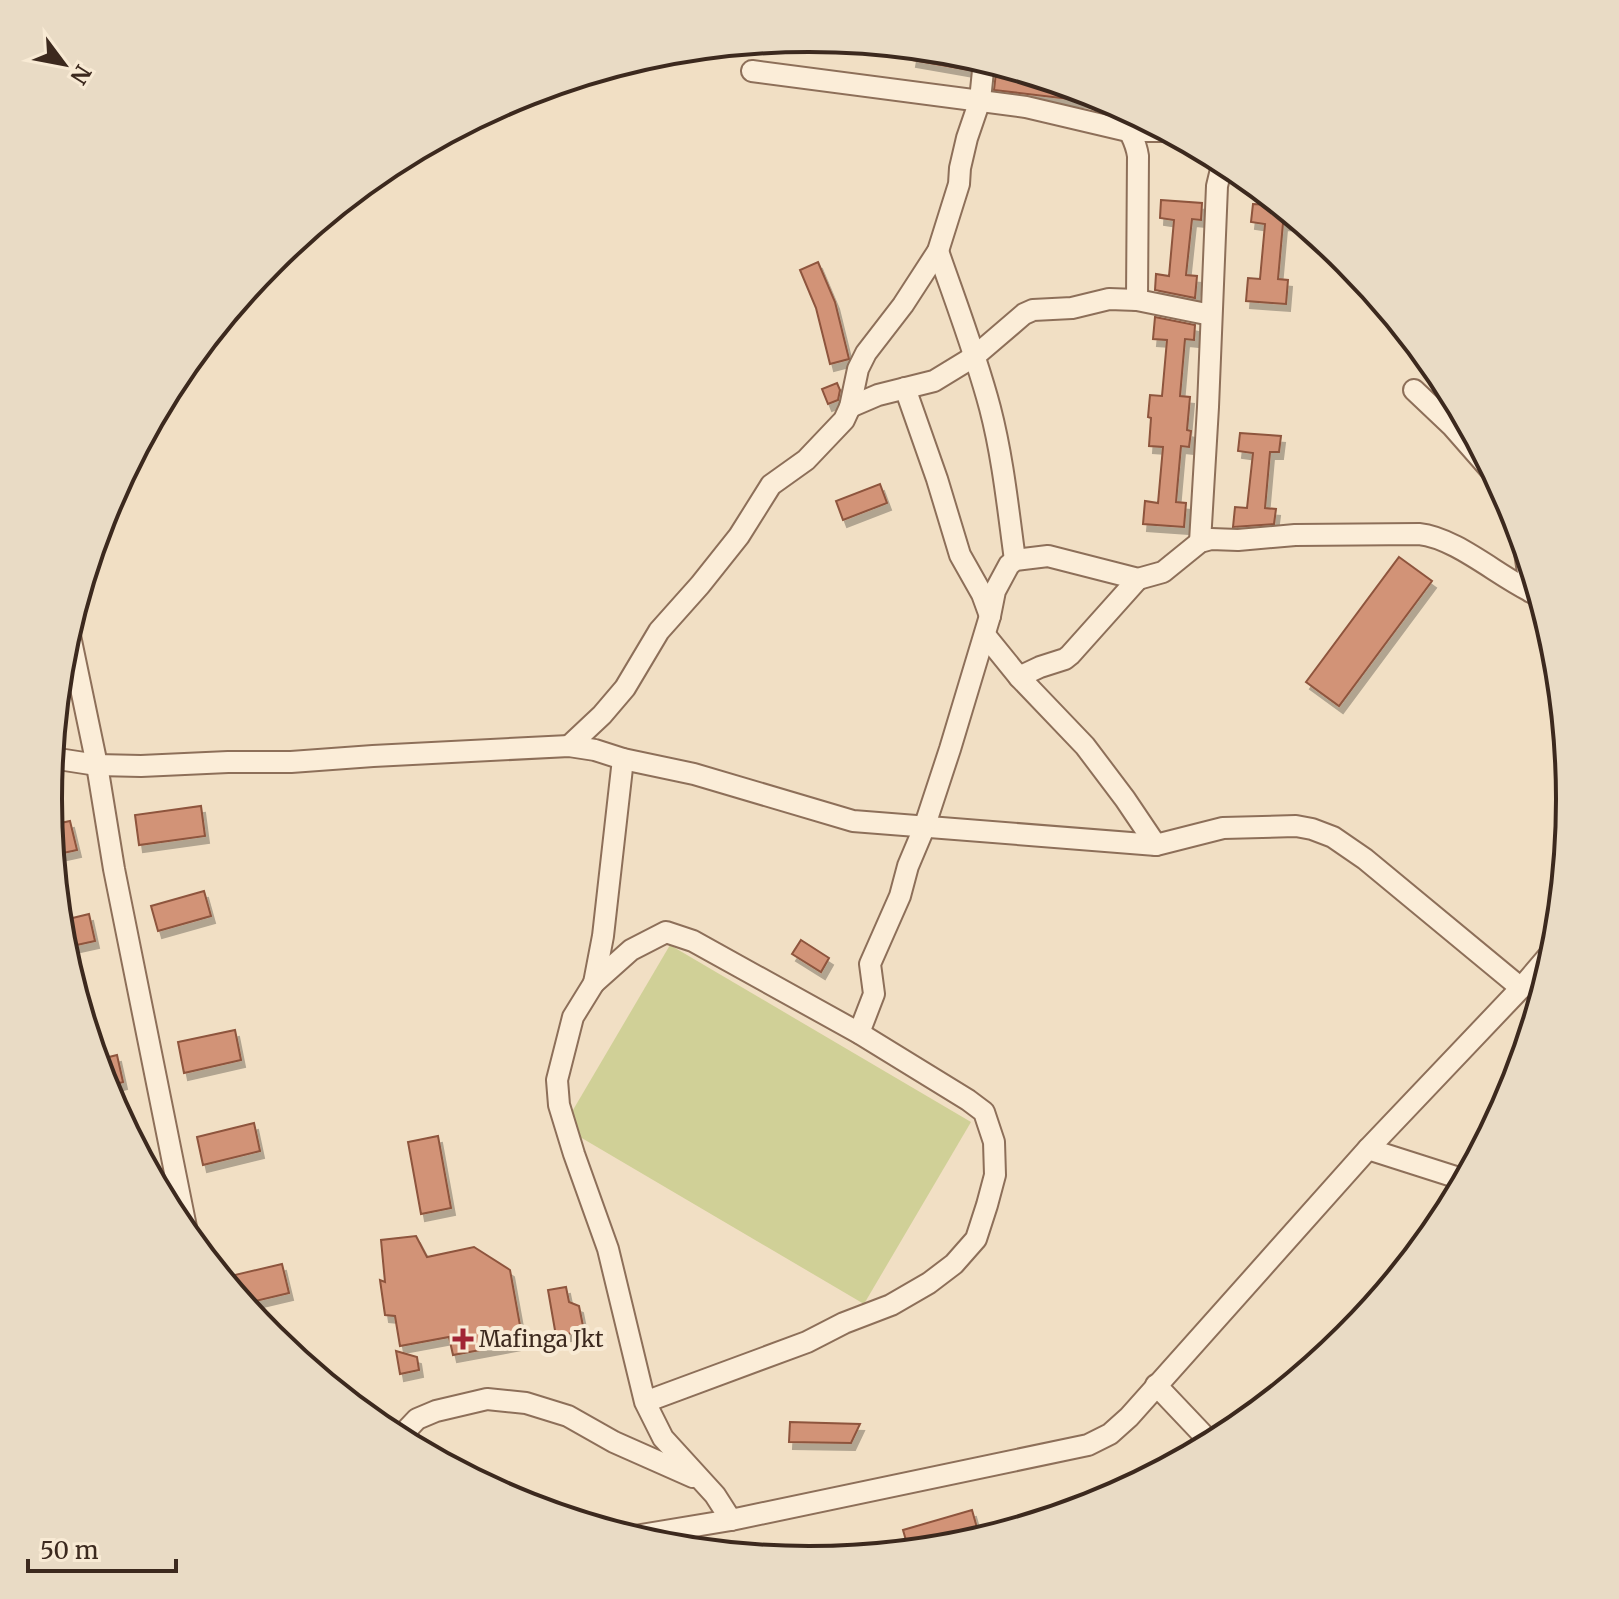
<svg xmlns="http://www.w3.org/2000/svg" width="1619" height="1599" viewBox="0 0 1619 1599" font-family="Merriweather,serif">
	<defs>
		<filter id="shadow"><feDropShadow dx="4" dy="7" stdDeviation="0" flood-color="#0004"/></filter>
	</defs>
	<rect width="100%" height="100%" fill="#f1dfc4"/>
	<path fill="#d0d097" d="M 670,945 L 971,1122 L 864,1304 L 563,1127 Z"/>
	<g fill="#d29377" stroke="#8e543d" stroke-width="2" filter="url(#shadow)">
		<path d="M 914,48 L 958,53 L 972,57 L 970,70 L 912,60 Z"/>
		<path d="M 997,64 L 999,65 L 998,69 L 1019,71 L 1095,94 L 1094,102 L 994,90 Z"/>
		<path d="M 1161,200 L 1202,203 L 1201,220 L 1192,219 L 1186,275 L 1197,276 L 1195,298 L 1155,290 L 1156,274 L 1169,276 L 1174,220 L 1160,218 Z"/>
		<path d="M 1253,204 L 1281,206 L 1303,224 L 1283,223 L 1278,279 L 1288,280 L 1286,304 L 1246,301 L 1248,278 L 1260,279 L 1265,224 L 1251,222 Z"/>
		<path d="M 818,262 L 835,302 L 849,359 L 830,364 L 816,308 L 800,270 Z"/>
		<path d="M 1155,317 L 1195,325 L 1194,340 L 1185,339 L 1180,396 L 1190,397 L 1187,430 L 1191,431 L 1189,447 L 1181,446 L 1176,502 L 1186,503 L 1184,527 L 1143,524 L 1145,501 L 1158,503 L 1163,447 L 1149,446 L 1151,418 L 1148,417 L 1150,395 L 1162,396 L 1167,340 L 1153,339 Z"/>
		<path d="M 837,383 L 840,390 L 838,400 L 828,404 L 822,389 Z"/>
		<path d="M 1240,433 L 1281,436 L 1279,452 L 1270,452 L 1265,508 L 1276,509 L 1274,524 L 1233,527 L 1235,507 L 1247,508 L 1253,453 L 1238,451 Z"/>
		<path d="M 880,484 L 887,503 L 843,520 L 836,501 Z"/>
		<path d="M 1399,557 L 1432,581 L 1339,706 L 1306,682 Z"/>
		<path d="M 201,806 L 205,836 L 139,845 L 135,815 Z"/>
		<path d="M 70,821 L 77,850 L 54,855 L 51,825 Z"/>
		<path d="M 204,891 L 211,916 L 158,931 L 151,906 Z"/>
		<path d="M 89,914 L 95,941 L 63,948 L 60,921 Z"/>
		<path d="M 801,940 L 829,958 L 821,972 L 792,954 Z"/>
		<path d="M 235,1030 L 241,1060 L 184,1073 L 178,1042 Z"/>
		<path d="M 117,1055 L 123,1082 L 105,1087 L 97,1060 Z"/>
		<path d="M 254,1123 L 260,1151 L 203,1165 L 197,1137 Z"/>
		<path d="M 438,1136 L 451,1208 L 421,1214 L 408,1142 Z"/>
		<path d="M 416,1236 L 427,1257 L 474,1247 L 510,1270 L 523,1342 L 453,1355 L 449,1337 L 400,1346 L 395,1316 L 385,1315 L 380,1280 L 385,1282 L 381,1240 Z"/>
		<path d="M 282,1264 L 289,1293 L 243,1304 L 222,1278 Z"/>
		<path d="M 566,1287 L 569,1302 L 579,1306 L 584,1331 L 556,1336 L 548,1290 Z"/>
		<path d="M 396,1351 L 417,1357 L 419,1370 L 400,1374 Z"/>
		<path d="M 790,1422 L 860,1424 L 851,1443 L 789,1442 Z"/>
		<path d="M 972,1510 L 979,1535 L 932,1549 L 909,1551 L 903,1530 Z"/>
	</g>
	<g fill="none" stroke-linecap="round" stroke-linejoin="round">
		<defs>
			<g id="minor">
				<path d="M 752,71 L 1026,107 L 1128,131 L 1166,131"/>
				<path d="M 1112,102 C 1122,120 1135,136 1138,156 L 1137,300"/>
				<path d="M 938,251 C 956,303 976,355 990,408 C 1003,458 1008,509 1015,560"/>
				<path d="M 905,388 L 937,479 L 960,555 L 982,594 L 990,616"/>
				<path d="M 1414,390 L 1452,426 L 1495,475"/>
				<path d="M 850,407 L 878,395 L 934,381 L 975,356 L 1024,314 L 1033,310 L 1072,308 L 1109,299 L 1137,300 L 1211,315"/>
				<path d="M 1200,542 L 1208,407 L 1217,186 L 1223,161"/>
				<path d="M 1524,546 L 1531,592"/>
				<path d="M 69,631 L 97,765 L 114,869 L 188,1237"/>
				<path d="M 985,635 L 1019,677 L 1085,746 L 1125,799 L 1156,845"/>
				<path d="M 1019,677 L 1040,667 L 1065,659 L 1070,655 L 1138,579"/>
				<path d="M 569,746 L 602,715 L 625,688 L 659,631 L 700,585 L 739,536 L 771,485 L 806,460 L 844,420 L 850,407 L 858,369 L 866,353 L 903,305 L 938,251 L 959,184 L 960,168 L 967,138 L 980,100 L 984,61"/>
				<path d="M 52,758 L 97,765 L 141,766 L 228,762 L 291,762 L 373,756 L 569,746 L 595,750 L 623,759 L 694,774 L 853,821 L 1156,845 L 1223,828 L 1296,826 L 1312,829 L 1333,837 L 1365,859 L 1521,988"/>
				<path d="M 594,983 L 603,936 L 623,759"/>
				<path d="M 859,1033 L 874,994 L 870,964 L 900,896 L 908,866 L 924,828 L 950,749 L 990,616 L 995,591 L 1009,565 L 1015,560 L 1048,556 L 1138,579 L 1163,572 L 1200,542 L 1211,539 L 1238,540 L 1295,535 L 1419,534 C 1458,538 1502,580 1540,596"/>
				<path d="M 1368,1149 L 1465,1180"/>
				<path d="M 1156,1385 L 1212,1444"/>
				<path d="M 645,1402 L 807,1342 L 844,1323 L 891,1305 L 929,1283 L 954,1264 L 976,1239 L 987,1205 L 995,1175 L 994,1142 L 984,1112 L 968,1100 L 859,1033 L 693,941 L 666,932 L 631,950 L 594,983 L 573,1017 L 557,1080 L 559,1105 L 574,1154 L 608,1249 L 645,1402 L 663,1438 L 715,1495 L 731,1520"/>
				<path d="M 398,1439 L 417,1419 L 436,1411 L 487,1399 L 526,1403 L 568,1416 L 614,1442 L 693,1477"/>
				<path d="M 629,1537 L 731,1520 L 1088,1445 L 1110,1434 L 1129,1417 L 1368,1149 L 1521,988 L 1556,947"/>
			</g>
		</defs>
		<use href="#minor" stroke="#8d6f59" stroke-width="24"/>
		<use href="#minor" stroke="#fbedd8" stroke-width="20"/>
	</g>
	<path fill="#a12534" stroke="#f8ead4" stroke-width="3" d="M459 1327h8v8h8v8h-8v8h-8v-8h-8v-8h8z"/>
	<g text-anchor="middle" stroke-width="8" stroke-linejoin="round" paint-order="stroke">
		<g font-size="22" fill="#3c291e" stroke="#f8ead4" text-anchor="start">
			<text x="479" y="1347">Mafinga Jkt</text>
		</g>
	</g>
	<path d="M0 0H1619V1599H0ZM62 799a747 747 0 1 1 1494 0a747 747 0 1 1-1494 0Z" fill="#e9dbc5" fill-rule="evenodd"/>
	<path fill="none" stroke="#3c291e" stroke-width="4" d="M62 799a747 747 0 1 1 1494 0a747 747 0 1 1-1494 0Z"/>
	<g transform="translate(64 64) rotate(122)" stroke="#f8ead4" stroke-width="6" paint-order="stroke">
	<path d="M0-6L14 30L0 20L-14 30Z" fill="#3c291e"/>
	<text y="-12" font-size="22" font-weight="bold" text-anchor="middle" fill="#3c291e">N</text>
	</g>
	<path d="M28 1559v12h148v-12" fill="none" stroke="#3c291e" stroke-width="4"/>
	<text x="40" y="1559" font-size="24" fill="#3c291e" stroke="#f8ead4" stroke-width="6" paint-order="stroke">50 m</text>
</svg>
